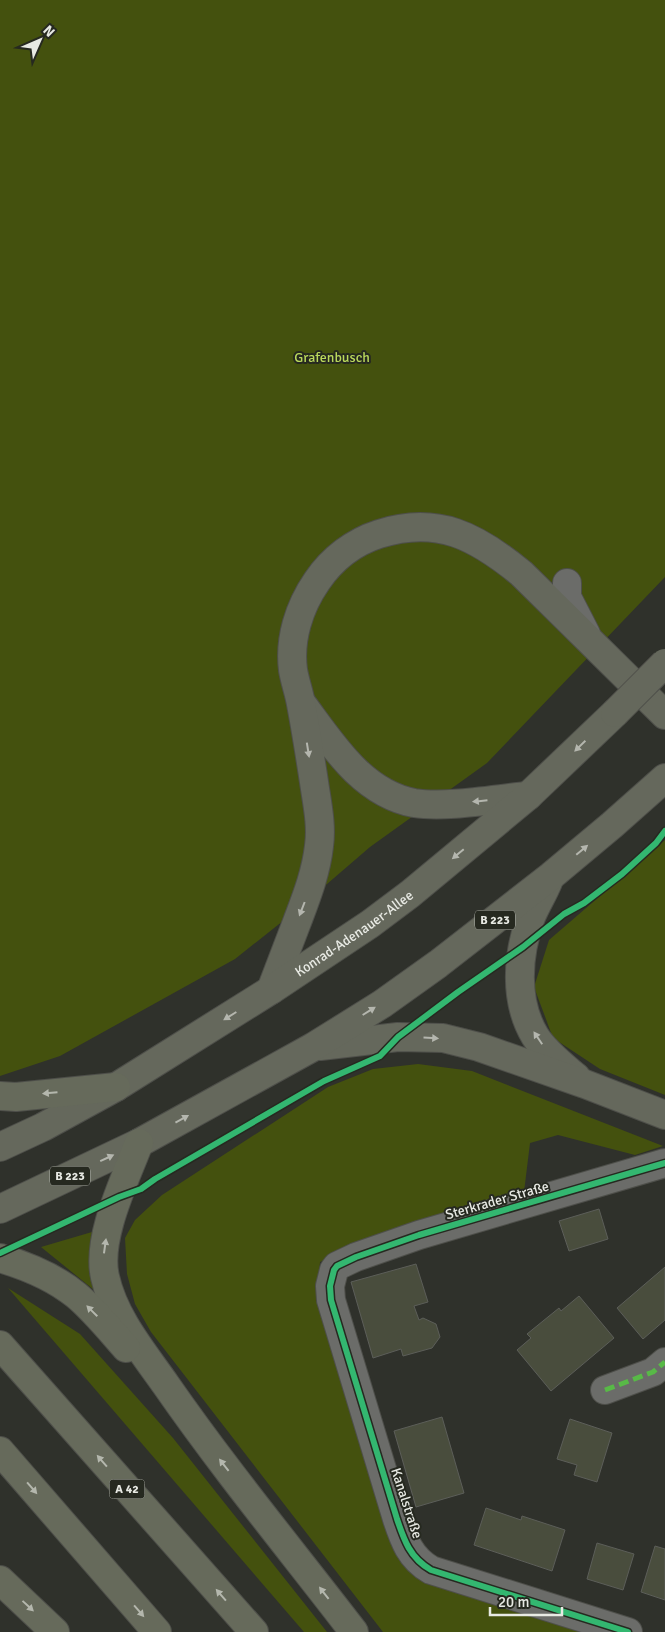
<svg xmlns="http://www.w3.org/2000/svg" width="665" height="1632" viewBox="0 0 665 1632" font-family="Signika,sans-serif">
	<rect width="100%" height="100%" fill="#2f312b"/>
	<g fill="#44510e">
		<path d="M 0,0 L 665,0 L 665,577 L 487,763 L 370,847 L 298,909 L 235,959 L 60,1056 L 0,1076 Z"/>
		<path d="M 665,840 L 665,1095 L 600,1069 L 553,1038 L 534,987 L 549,940 Z"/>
		<path d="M 418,1064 L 472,1071 L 663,1146 L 635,1155 L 558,1135 L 530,1143 L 524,1192 L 344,1250 L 320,1262 L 317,1297 L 397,1548 L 592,1632 L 383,1632 L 151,1332 L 135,1304 L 127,1274 L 125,1238 L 135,1220 L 162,1195 L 328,1087 L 373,1069 Z"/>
		<path d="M 92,1232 L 89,1273 L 99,1294 L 41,1247 Z"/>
		<path d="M 8,1288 L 80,1334 L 173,1438 L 327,1632 L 304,1632 Z"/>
	</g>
	<g fill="#494d3d" stroke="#5c5e59">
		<path d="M 599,1209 L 608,1239 L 569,1251 L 559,1221 Z"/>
		<path d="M 416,1264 L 428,1302 L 414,1306 L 419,1320 L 423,1318 L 436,1324 L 440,1337 L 432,1348 L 403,1356 L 401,1349 L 373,1358 L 351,1282 Z"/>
		<path d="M 665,1267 L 665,1320 L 643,1339 L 617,1308 Z"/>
		<path d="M 579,1296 L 614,1338 L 551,1391 L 517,1350 L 531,1338 L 527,1334 L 559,1308 L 561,1311 Z"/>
		<path d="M 442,1417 L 464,1493 L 416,1507 L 394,1431 Z"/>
		<path d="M 570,1419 L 612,1433 L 597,1482 L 574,1475 L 577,1465 L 557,1459 Z"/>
		<path d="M 486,1508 L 521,1520 L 522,1516 L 565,1530 L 552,1571 L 474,1545 Z"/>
		<path d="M 597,1543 L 634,1554 L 623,1590 L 587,1579 Z"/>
		<path d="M 655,1546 L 665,1549 L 665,1600 L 641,1592 Z"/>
	</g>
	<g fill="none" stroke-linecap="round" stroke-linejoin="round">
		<defs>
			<g id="minor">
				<path d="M 567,583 L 567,597 L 586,634"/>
				<path d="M 605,1390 L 653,1372 L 665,1362"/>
				<path d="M 628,1632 L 431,1570 C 410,1558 404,1540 397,1519 L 331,1300 L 330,1286 L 334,1270 L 337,1266 L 356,1257 L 419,1235 L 665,1163"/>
			</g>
			<g id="major">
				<path d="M 303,705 C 332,744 362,793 414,803 C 446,808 495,799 528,796"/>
				<path d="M 548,882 C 543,894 536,905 531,917 C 517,955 514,1001 535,1036 C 545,1052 562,1065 576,1077"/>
				<path d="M 271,990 C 280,967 288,945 297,922 C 306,898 316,873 319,846 C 322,825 317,803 314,782 C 310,756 306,730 301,704 C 299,692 295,682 293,670 C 289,639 299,607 317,581 C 332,559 354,542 379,534 C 438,515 477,537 521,573 L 665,715"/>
				<path d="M 320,1046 L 398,1037 L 443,1038 L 479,1047 L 585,1084 L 665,1115"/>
				<path id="s1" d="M 0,1147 L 43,1127 L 116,1087 L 271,990 L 370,924 L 410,894 L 528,796 L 615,713"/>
				<path d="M 0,1209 L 139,1143 L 313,1047 L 382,1004 L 438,964 L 551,876 L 612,825 L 665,778"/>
			</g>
			<g id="highway">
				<path d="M 0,1096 L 16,1097 L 116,1087"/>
				<path d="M 139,1143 C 125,1180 96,1238 105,1277 C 114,1318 143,1352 166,1385 C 225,1470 291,1550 354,1632"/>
				<path d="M 0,1258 C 27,1266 54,1277 76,1295 C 94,1310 110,1330 126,1348"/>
				<path d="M 0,1345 L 254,1632"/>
				<path d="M 0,1451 L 157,1632"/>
				<path d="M 0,1580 L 55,1632"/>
			</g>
		</defs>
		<use href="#minor" stroke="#4e4f4a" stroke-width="30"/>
		<use href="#major" stroke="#4e4f4a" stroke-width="30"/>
		<use href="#highway" stroke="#4e4f4a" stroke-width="30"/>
		<use href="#minor" stroke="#6b6c69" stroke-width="28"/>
		<use href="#major" stroke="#65685c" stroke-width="28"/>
		<use href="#highway" stroke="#666a5b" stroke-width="28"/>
		<defs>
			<path id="major-bridge" d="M 615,713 L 665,663"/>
		</defs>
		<use href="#major-bridge" stroke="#4e4f4a" stroke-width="30" stroke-linecap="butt"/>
		<use href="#major-bridge" stroke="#65685c" stroke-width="28"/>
		<path stroke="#58b947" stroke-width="5" stroke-dasharray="10 5" stroke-linecap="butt" d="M 605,1390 L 653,1372 L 665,1362"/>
		<defs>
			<g id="cycleway">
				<path d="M 0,1253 L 119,1197 L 141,1189 L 155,1179 L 324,1081 L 380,1056 L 398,1037 L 458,992 L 523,947 L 564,914 L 584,903 L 622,874 L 656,843 L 665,831"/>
				<path d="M 628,1632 L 431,1570 C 410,1558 404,1540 397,1519 L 331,1300 L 330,1286 L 334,1270 L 337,1266 L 356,1257 L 419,1235 L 665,1163"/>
			</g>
		</defs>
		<use href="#cycleway" stroke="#262920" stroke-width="9"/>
		<use href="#cycleway" stroke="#33b770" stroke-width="6"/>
	</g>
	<defs><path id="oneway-solid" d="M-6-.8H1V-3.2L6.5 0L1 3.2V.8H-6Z" transform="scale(1.25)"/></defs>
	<g fill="#b4b6ae">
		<use href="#oneway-solid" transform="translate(580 746) rotate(136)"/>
		<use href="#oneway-solid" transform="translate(308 750) rotate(81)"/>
		<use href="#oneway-solid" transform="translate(480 801) rotate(174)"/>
		<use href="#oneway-solid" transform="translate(582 850) rotate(-40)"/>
		<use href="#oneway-solid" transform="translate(458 854) rotate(140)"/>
		<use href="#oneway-solid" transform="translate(302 909) rotate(111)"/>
		<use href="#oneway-solid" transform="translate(369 1011) rotate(-32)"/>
		<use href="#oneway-solid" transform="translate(230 1016) rotate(148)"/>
		<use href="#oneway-solid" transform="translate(431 1038) rotate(3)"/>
		<use href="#oneway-solid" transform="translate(538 1038) rotate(-124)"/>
		<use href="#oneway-solid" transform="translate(182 1119) rotate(-29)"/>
		<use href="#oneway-solid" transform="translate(107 1158) rotate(-25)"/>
	</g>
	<g fill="#b4b7ad">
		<use href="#oneway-solid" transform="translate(50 1093) rotate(175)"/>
		<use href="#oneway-solid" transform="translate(105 1246) rotate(-82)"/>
		<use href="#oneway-solid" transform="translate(92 1311) rotate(-135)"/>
		<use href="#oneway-solid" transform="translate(102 1461) rotate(-131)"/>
		<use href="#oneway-solid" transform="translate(224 1465) rotate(-128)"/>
		<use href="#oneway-solid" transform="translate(32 1488) rotate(49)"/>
		<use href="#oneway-solid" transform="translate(324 1593) rotate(-128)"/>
		<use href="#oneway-solid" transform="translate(221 1595) rotate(-131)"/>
		<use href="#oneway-solid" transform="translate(28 1606) rotate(43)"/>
		<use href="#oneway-solid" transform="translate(139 1611) rotate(49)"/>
	</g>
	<g text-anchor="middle" stroke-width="4" stroke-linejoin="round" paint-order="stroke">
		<g fill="#262920" stroke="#aeb0a9" stroke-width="1">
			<rect x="475" y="910.5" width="40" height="19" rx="4"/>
			<rect x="50" y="1166.5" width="40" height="19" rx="4"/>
			<rect x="109.5" y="1479.5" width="35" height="19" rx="4"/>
		</g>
		<g font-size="12" font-weight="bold" fill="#e8eae4">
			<text x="495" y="924">B 223</text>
			<text x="70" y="1180">B 223</text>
			<text x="127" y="1493">A 42</text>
		</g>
		<g font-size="14" fill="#bad95c" stroke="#262920">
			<text x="332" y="362">Grafenbusch</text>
		</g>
		<g font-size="14" fill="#e8eae4" stroke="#262920">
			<text dy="5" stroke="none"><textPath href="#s1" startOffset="414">Konrad-Adenauer-Allee</textPath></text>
			<text transform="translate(497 1200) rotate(-16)" y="5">Sterkrader Straße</text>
			<text transform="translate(407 1503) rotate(72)" y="5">Kanalstraße</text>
		</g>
	</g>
	<g transform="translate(40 40) rotate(45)" stroke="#262920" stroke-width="4" paint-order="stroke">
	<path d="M0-4L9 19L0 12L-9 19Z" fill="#e8eae4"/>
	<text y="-8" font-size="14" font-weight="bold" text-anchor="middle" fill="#e8eae4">N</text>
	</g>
	<path d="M490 1607v8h72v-8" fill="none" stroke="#e8eae4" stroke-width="2.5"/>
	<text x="498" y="1607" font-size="15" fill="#e8eae4" stroke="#262920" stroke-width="4" paint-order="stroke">20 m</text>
</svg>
